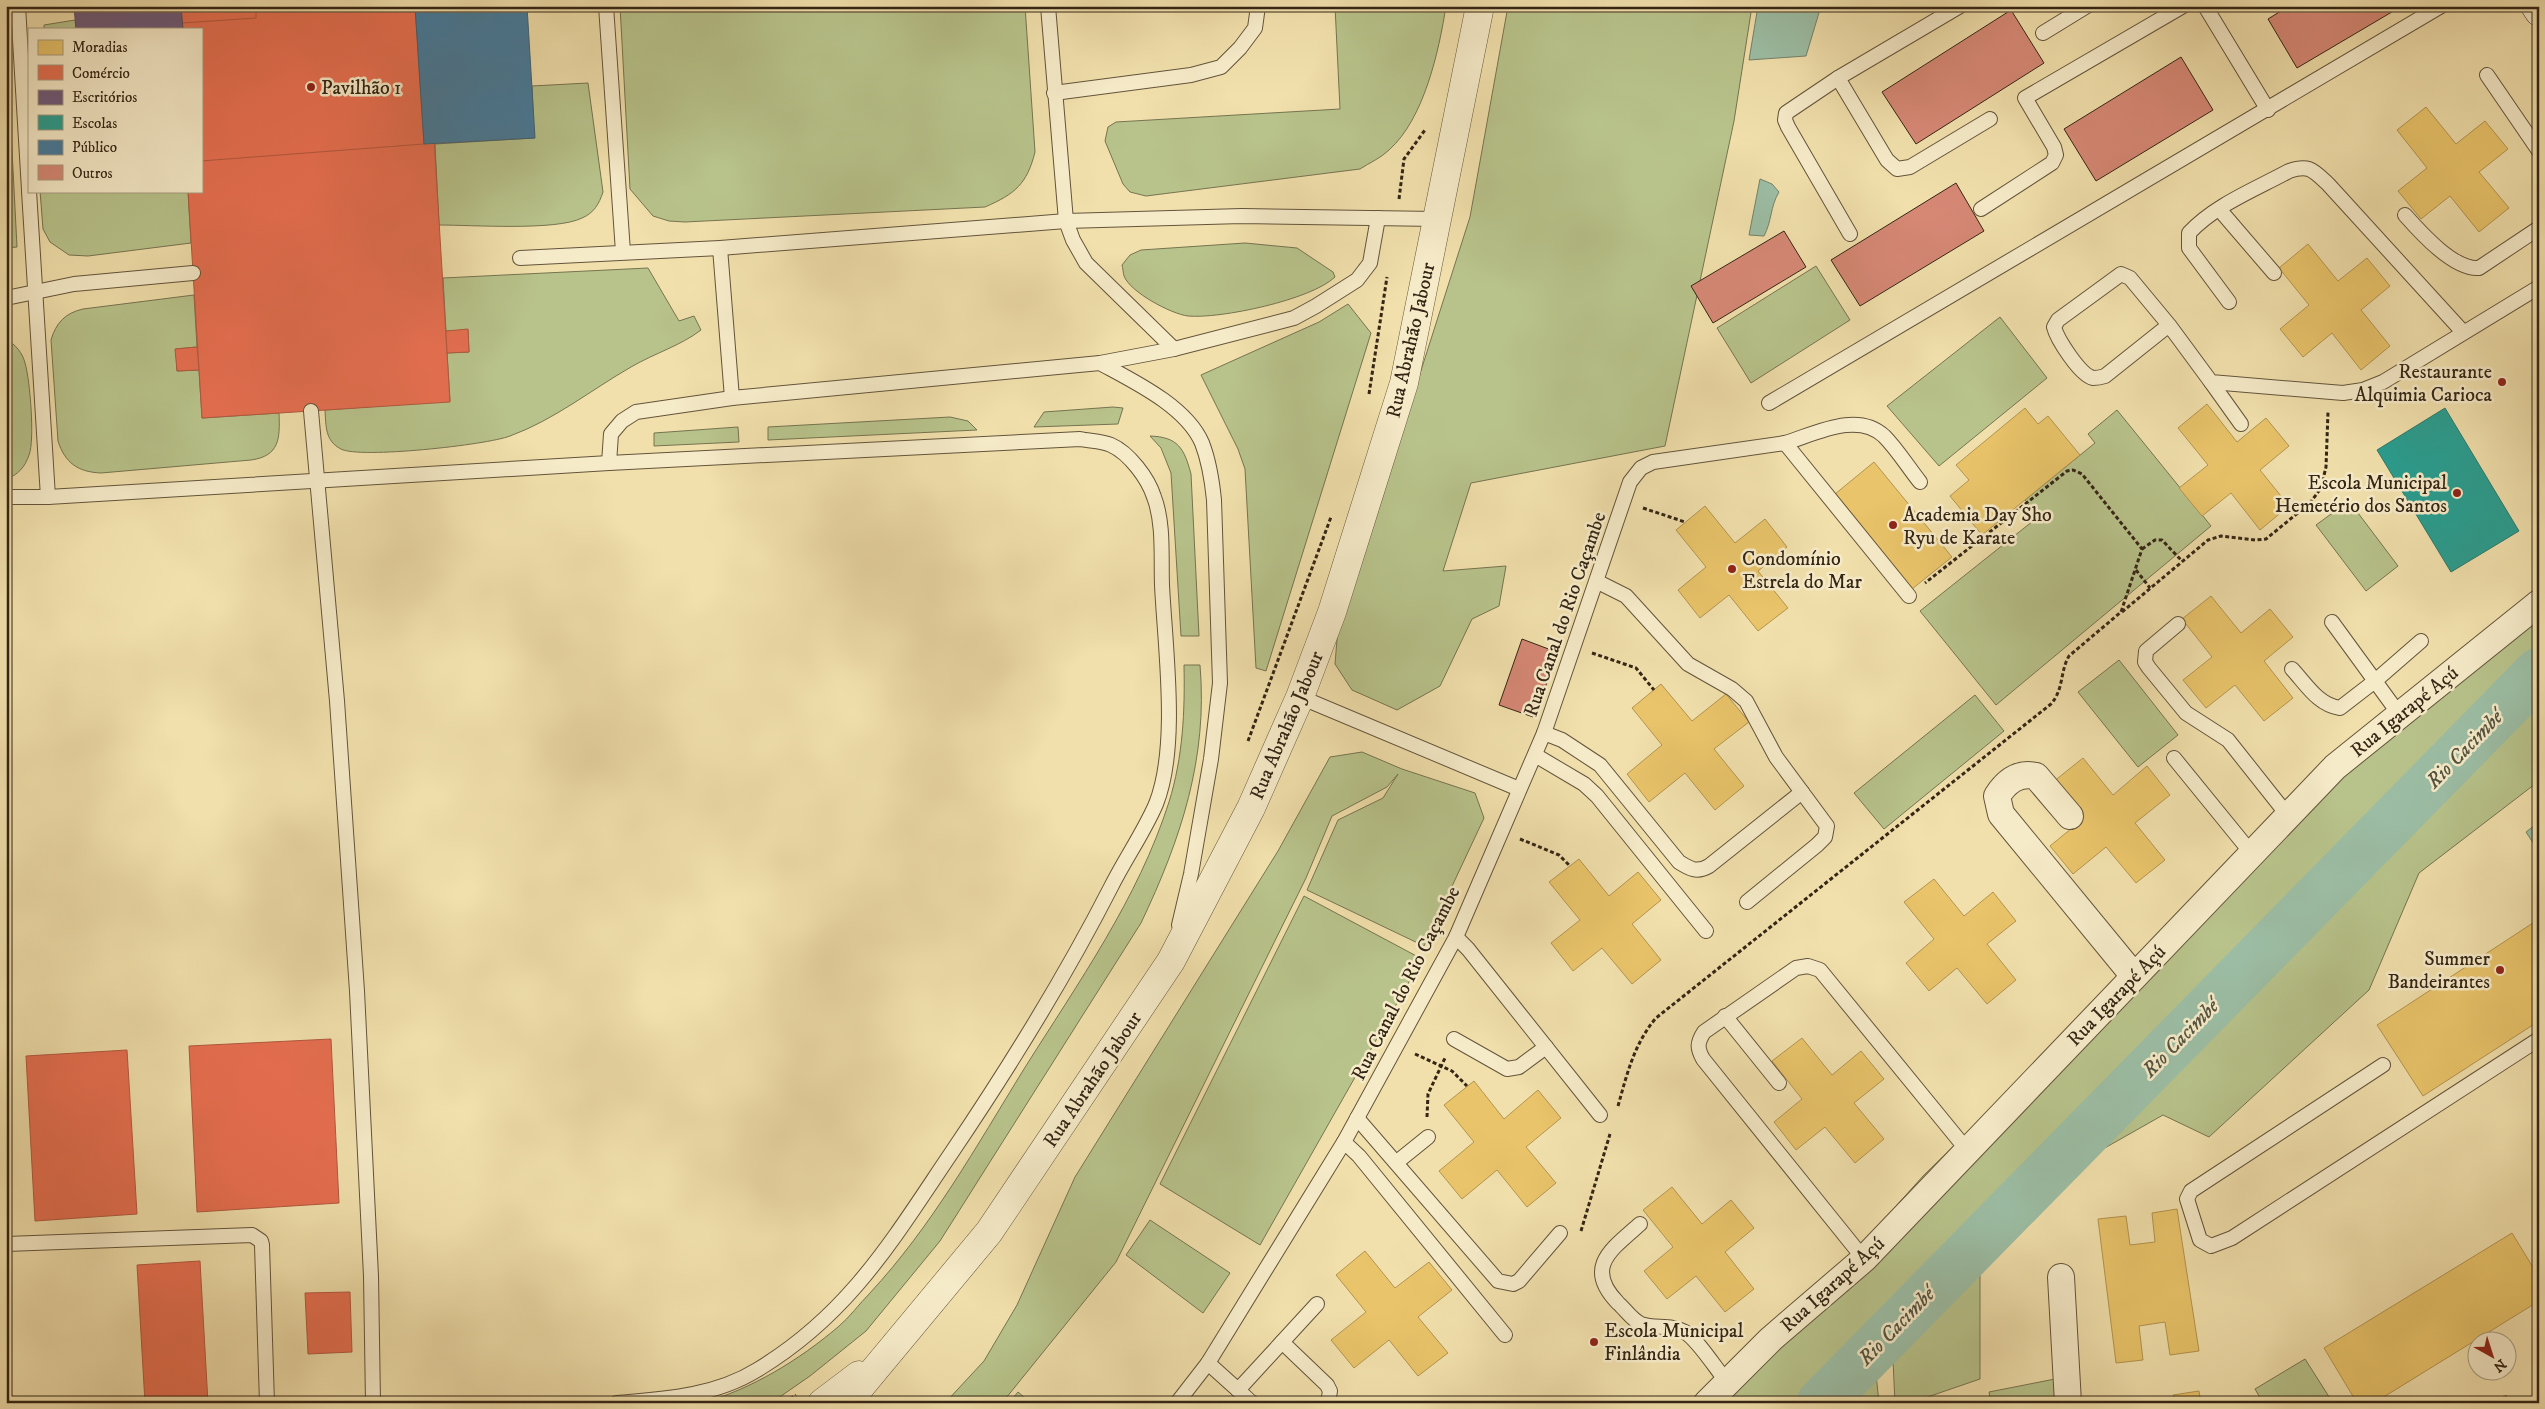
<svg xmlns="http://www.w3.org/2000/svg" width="2545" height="1409" viewBox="0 0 2545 1409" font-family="'IM FELL DW Pica',serif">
	<rect width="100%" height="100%" fill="#f1e0ac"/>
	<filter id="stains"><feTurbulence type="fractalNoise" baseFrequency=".004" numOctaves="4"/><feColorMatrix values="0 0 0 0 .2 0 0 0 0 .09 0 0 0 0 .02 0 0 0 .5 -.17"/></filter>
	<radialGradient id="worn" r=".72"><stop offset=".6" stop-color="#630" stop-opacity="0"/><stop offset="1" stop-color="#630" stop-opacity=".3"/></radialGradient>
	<g fill="#b8c38b" stroke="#767450">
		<path d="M 620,6 L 1025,6 L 1035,152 C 1027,184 1015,194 985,207 L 685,222 L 669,221 L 653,216 L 630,189 Z"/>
		<path d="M 1335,6 L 1446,6 C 1439,51 1424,119 1389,150 C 1381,158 1369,163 1360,169 L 1146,196 L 1130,192 L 1123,184 L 1105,141 L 1108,127 L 1116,122 L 1340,109 Z"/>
		<path d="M 1508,6 L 1752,6 L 1734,121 L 1665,446 L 1471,483 L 1443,571 L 1506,566 L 1499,606 L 1472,619 L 1440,686 L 1397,710 L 1352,690 L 1335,664 L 1340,602 L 1395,452 L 1470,217 Z"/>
		<path d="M 75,20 L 76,29 L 44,29 L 44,25 Z"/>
		<path d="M 6,33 L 17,247 L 6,248 Z"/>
		<path d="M 588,83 L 603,192 C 599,204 594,213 582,218 C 556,231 472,225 439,225 L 435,144 L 534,138 L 532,86 Z"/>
		<path d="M 40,191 L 188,191 L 191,243 L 88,256 L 69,255 L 50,242 L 43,229 Z"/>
		<path d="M 1245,243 L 1297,248 L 1333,272 L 1335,277 C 1311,300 1220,319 1188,316 C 1171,314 1130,292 1124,276 C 1123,273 1123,268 1122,265 L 1130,255 L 1141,250 Z"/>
		<path d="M 1816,266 L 1850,320 L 1751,383 L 1717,328 Z"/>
		<path d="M 648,268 L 679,321 L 694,316 L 701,330 C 680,346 655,353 631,367 C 591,390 554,420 510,436 C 487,445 359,459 341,449 C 325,441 326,426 325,410 L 450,401 L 447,353 L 469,352 L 468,330 L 446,331 L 443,278 Z"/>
		<path d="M 194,295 L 197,347 L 176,349 L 177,371 L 199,370 L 202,418 L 279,413 C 280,438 280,456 251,460 L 101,473 C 78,472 65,463 58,441 L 51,340 C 56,323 65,313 83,309 Z"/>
		<path d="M 1348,304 L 1371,333 L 1266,671 L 1256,668 L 1245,469 L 1238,449 L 1201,375 L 1319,322 Z"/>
		<path d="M 2000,317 L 2047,378 L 1939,466 L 1887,406 Z"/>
		<path d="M 6,340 C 15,343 23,354 25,363 C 30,379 35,441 29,455 C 25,467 18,475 6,479 Z"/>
		<path d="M 1113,407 L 1123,408 L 1118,424 L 1034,427 L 1044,412 Z"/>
		<path d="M 2117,410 L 2211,526 L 1996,705 L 1920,611 L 2038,517 L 2025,500 L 2095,443 L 2088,434 Z"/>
		<path d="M 950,417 L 968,421 L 977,430 L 768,440 L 768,427 Z"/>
		<path d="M 738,427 L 739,442 L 654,446 L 654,433 Z"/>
		<path d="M 1150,436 C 1178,437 1184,448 1191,474 L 1199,636 L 1181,636 L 1171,473 L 1161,448 Z"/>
		<path d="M 2349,501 L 2398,566 L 2366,591 L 2316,525 Z"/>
		<path d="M 2539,614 L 2539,781 L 2419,873 L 2369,990 L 2209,1137 L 2163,1115 L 2057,1175 L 1875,1364 L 1879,1403 L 1719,1403 L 1923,1176 L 2364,745 Z"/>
		<path d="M 2119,660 L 2178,735 L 2138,767 L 2078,692 Z"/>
		<path d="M 1184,665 L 1200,665 C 1208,758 1181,839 1141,923 L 940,1241 L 866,1331 L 810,1376 L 771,1403 L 702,1403 C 752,1389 799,1360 838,1327 C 850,1317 859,1304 870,1293 C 932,1226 976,1147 1024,1069 C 1078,983 1138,899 1169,802 C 1183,757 1185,711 1184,665 Z"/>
		<path d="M 1975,695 L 2004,731 L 1884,829 L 1854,793 Z"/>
		<path d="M 1362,752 L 1402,769 L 1475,793 L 1484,818 L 1424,946 L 1307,890 L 1338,820 L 1383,798 L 1398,774 L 1387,787 L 1332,816 L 1306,878 L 1116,1262 L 1002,1403 L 945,1403 L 984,1361 L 1017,1305 L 1075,1177 L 1278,851 L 1330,757 Z"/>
		<path d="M 1304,896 L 1422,959 L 1260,1245 L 1160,1184 Z"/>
		<path d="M 1150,1220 L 1230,1273 L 1203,1313 L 1126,1255 Z"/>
		<path d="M 1980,1274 L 1980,1379 L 1910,1403 L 1895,1403 L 1893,1360 Z"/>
		<path d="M 2305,1359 L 2333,1403 L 2263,1403 L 2255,1389 Z"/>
		<path d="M 2055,1379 L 2058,1403 L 1991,1403 L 1989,1392 Z"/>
		<path d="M 1018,1392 L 1031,1403 L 1009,1403 Z"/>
	</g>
	<g fill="#9cbea5" stroke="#72816b">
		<path d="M 1758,6 L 1821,6 L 1806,56 L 1749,60 Z"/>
		<path d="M 1760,179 L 1772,184 L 1779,192 C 1770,207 1772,221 1764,236 L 1749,235 Z"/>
		<path d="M 2539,822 L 2539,852 L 2526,832 Z"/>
	</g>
	<g fill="#e9c46a" stroke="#b39450">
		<path d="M 2426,107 L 2456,144 L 2485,121 L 2508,149 L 2479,172 L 2509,208 L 2479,232 L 2450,196 L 2421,219 L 2398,191 L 2427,168 L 2397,130 Z"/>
		<path d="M 2308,244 L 2338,281 L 2367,258 L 2390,286 L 2361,310 L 2390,346 L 2361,370 L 2332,333 L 2303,357 L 2280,329 L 2309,305 L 2279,268 Z"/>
		<path d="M 2207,404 L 2237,442 L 2266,418 L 2289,446 L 2260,470 L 2289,506 L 2260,530 L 2231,493 L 2202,516 L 2179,488 L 2208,465 L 2178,428 Z"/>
		<path d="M 2025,408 L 2038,424 L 2048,416 L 2080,455 L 1982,535 L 1950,496 L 1969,480 L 1956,465 Z"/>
		<path d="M 1874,462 L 1952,557 L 1912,589 L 1835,494 Z"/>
		<path d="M 1705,506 L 1735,543 L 1765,519 L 1787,547 L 1758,571 L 1788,608 L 1758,631 L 1729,595 L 1700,618 L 1678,590 L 1706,567 L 1676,530 Z"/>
		<path d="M 2211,596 L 2241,633 L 2270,609 L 2293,637 L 2264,661 L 2293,698 L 2264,721 L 2235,685 L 2206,708 L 2183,680 L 2212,657 L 2182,619 Z"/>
		<path d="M 1661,684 L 1692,721 L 1726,694 L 1749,722 L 1714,749 L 1744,786 L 1715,810 L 1685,773 L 1649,802 L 1627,774 L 1662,745 L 1632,708 Z"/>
		<path d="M 2083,758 L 2113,795 L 2147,766 L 2170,795 L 2135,823 L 2165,860 L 2136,883 L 2106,847 L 2073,874 L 2050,846 L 2083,819 L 2053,782 Z"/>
		<path d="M 1579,859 L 1609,896 L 1638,872 L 1661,900 L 1632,924 L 1661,960 L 1632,984 L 1602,948 L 1573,971 L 1551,943 L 1580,920 L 1549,882 Z"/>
		<path d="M 1934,879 L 1964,916 L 1993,892 L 2016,921 L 1987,944 L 2016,980 L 1987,1004 L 1957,968 L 1929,991 L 1906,963 L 1934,939 L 1904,902 Z"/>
		<path d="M 2539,919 L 2539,1021 L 2423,1096 L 2377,1025 Z"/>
		<path d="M 1802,1038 L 1832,1075 L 1861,1051 L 1884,1079 L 1854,1103 L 1884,1139 L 1855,1163 L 1825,1127 L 1796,1150 L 1774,1122 L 1802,1099 L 1772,1061 Z"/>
		<path d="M 1474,1081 L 1504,1119 L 1538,1090 L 1561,1118 L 1526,1147 L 1556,1183 L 1527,1207 L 1497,1170 L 1462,1199 L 1439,1171 L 1474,1142 L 1444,1105 Z"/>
		<path d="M 1672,1187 L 1702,1224 L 1731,1200 L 1754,1228 L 1725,1252 L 1754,1289 L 1725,1312 L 1696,1276 L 1667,1299 L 1644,1271 L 1673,1247 L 1643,1210 Z"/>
		<path d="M 2177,1209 L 2199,1351 L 2170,1355 L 2165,1322 L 2139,1326 L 2143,1360 L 2116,1363 L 2098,1219 L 2126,1216 L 2130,1245 L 2155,1242 L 2152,1213 Z"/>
		<path d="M 2512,1233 L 2539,1277 L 2539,1301 L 2374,1403 L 2357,1403 L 2324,1348 Z"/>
		<path d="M 1365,1251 L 1395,1288 L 1429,1262 L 1452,1290 L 1418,1317 L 1448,1353 L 1418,1376 L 1389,1340 L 1354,1368 L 1331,1340 L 1366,1312 L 1336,1275 Z"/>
		<path d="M 2199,1391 L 2201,1403 L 2174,1403 L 2173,1395 Z"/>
		<path d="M 2506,1395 L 2511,1403 L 2495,1403 Z"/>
		<path d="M 2148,1398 L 2148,1403 L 2120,1403 L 2120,1401 Z"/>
	</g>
	<g fill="#e76f51" stroke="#b1593f">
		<path d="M 177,6 L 426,6 L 450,402 L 202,418 L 188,191 L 201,191 L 201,29 L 178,29 Z"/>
		<path d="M 256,6 L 415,6 L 424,144 L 201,161 L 201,29 L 183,29 L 182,23 L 256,18 Z"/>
		<path d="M 468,329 L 469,352 L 447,353 L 446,331 Z"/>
		<path d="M 197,347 L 199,370 L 177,371 L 175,349 Z"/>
		<path d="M 331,1039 L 339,1203 L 197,1212 L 189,1046 Z"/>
		<path d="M 127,1050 L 137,1214 L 35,1221 L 26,1056 Z"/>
		<path d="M 200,1261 L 208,1403 L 145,1403 L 137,1265 Z"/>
		<path d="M 350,1292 L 352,1352 L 308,1354 L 305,1293 Z"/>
	</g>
	<path fill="#6d597a" stroke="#5c495c" d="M 74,6 L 181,6 L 183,29 L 76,29 Z"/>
	<path fill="#2a9d8f" stroke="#2d796a" d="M 2445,408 L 2519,531 L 2451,572 L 2377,450 Z"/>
	<path fill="#457b9d" stroke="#406174" d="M 415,6 L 527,6 L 535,138 L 424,144 Z"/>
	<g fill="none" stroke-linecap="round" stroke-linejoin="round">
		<path stroke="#9cbea5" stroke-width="49" d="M 1821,1403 L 2539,672"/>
	</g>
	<g fill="#d68875" stroke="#342515">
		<path d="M 2289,6 L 2402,6 L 2297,68 L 2268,19 Z"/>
		<path d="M 2011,10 L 2044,63 L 1916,144 L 1882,92 Z"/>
		<path d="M 2181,57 L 2213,110 L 2096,181 L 2064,129 Z"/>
		<path d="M 1956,183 L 1984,231 L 1860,306 L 1831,260 Z"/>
		<path d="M 1784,231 L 1806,267 L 1713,323 L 1691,286 Z"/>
		<path d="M 1522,639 L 1559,653 L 1533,717 L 1499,705 Z"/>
	</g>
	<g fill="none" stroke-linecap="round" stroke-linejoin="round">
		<defs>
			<g id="service">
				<path d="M 18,6 L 29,190"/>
				<path d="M 606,6 L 623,252"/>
				<path d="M 1048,6 L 1066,221 L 1073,240 L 1086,263 L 1174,349"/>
				<path d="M 2205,6 L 2268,110"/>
				<path d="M 2043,33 L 2087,6"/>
				<path d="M 2487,75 L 2539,151"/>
				<path d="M 1838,78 L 1887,160 L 1897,169 L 1910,167 L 1990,119"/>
				<path d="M 1054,93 L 1191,75 L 1221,67 L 1240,48 L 1255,28 L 1258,6"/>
				<path d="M 29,191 L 48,497"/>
				<path d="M 1981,209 L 2052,163 L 2056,155 L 2054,147 L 2025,98 L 2183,6"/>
				<path d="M 2219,209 L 2274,273"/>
				<path d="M 2405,215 C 2421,233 2454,270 2479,268 L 2539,228"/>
				<path d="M 1850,234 L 1788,127 L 1785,120 L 1786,113 L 1838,78 L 1960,6"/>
				<path d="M 720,248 L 732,398"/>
				<path d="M 520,258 L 720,248 L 1066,221 L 1242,216 L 1437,219"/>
				<path d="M 6,298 L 74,284 L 193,273"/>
				<path d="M 2229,302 L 2189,248 L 2189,233 C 2215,205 2256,189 2289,171 C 2309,164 2313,170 2328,184 L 2463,332"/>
				<path d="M 2169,325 L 2105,376 C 2102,377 2096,378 2093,378 C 2080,375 2057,339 2054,327 L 2058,320 L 2121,274 L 2130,278 L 2169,325 L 2211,382 L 2343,393 L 2363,390 L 2383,382 L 2539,287"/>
				<path d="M 1100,363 C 1133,381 1186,406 1202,443 C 1209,461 1212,480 1214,500 L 1220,683 L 1211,759 L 1191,874 L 1179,925"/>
				<path d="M 2211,382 L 2241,424"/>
				<path d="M 1769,403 L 2441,6"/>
				<path d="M 311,411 L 337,701 L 357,991 L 371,1276 L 373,1403"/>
				<path d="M 1785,443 C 1815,434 1857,411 1884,436 C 1897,449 1908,467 1920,482"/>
				<path d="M 609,463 L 611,434 L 622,421 L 636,412 L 732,398 L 1100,363 L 1174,349 L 1294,318 L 1316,306 L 1357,280 L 1370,263 L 1378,218"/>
				<path d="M 6,497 L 48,497 L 609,463 L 1080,439 C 1089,441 1102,441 1111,445 C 1129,453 1148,478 1154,497 C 1164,523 1161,557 1162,585 C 1165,648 1179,746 1156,804 C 1144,832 1125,859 1111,887 C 1064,979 1010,1066 952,1152 C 893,1239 850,1314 757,1370 C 715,1396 665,1399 617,1403"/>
				<path d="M 1598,582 L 1626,596 L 1688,664 L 1732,689 L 1746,701 L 1776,757 L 1827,826 L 1825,837 L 1817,845 L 1747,902"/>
				<path d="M 2332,622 L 2375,681 L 2421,641"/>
				<path d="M 2178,624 L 2146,651 L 2145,662 L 2149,668 L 2186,713 L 2228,740 L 2289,817"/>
				<path d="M 2292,669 C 2306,684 2318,705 2340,708 L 2375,681 L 2399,714"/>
				<path d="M 1300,697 L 1519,789"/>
				<path d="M 1544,733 L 1562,740 L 1600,765 L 1679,862 C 1690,869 1697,873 1709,866 L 1802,792"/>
				<path d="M 1535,755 L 1584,784 L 1597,796 L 1706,931"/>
				<path d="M 2174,758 L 2253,855"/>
				<path d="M 1456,937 L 1468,949 L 1600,1115"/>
				<path d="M 1725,1016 L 1779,1083"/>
				<path d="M 1454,1039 L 1507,1069 L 1519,1067 L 1546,1047"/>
				<path d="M 2383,1065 L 2191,1191 L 2187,1199 L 2200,1240 L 2211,1246 L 2232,1238 L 2539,1039"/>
				<path d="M 1357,1118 L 1498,1281 L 1513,1284 L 1519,1281 L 1560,1233"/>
				<path d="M 1344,1142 L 1359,1156 L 1505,1335"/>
				<path d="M 1397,1162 L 1428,1137"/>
				<path d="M 1640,1224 C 1612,1249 1583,1267 1618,1303 C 1625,1309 1632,1320 1641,1324 C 1655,1329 1671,1324 1685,1332 C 1699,1341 1716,1369 1727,1382"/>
				<path d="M 6,1244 L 252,1235 L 261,1241 L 262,1245 L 267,1403"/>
				<path d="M 1864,1259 L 1703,1059 C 1697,1048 1697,1043 1704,1032 L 1796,968 L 1808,966 L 1820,970 L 1967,1150"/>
				<path d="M 1282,1342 L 1327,1385 L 1330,1391 L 1328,1403"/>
				<path d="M 1208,1363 L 1238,1390 L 1317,1304"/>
				<path d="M 1238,1390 L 1252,1403"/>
				<path d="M 1177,1403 L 1208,1363 L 1344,1142 L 1456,937 L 1544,733 L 1630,482 L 1641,468 L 1653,462 L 1785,443 L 1909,596"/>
			</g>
			<g id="minor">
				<path d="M 2070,816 L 2036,776 C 2018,772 2006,782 1997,796 L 2001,814 L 2134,976"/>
				<path d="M 2061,1277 L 2068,1403"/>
				<path d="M 1707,1403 L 1771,1339 L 1864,1259 L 2335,767 L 2539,603"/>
			</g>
			<g id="tertiary">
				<path d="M 822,1403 L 859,1375"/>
				<path d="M 847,1403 L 989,1232 L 1171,961 L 1251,808 L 1300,697 L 1332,612 L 1404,383 L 1480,6"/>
			</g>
			<path id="secondary" d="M 2535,6 L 2539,12"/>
		</defs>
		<use href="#service" stroke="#63543b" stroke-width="16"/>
		<use href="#minor" stroke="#63543b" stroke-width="28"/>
		<use href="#tertiary" stroke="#63543b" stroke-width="29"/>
		<use href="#secondary" stroke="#342515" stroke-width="29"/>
		<g stroke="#342515" stroke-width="3" stroke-dasharray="4 2.5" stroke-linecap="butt">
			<path d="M 1399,199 L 1404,159 L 1425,130"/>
			<path d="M 1369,394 L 1387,277"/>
			<path d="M 1643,508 L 1685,522"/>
			<path d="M 2142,549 L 2155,540 L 2162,540 L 2182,561"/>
			<path d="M 2136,570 L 2150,588"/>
			<path d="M 2122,612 L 2208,540 L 2221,536 L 2256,540 L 2266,539 L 2310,503 L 2321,488 L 2326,467 L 2328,412"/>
			<path d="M 1592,653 L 1636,668 L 1654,690"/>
			<path d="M 1248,741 L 1331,517"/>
			<path d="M 1520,839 L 1559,855 L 1570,866"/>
			<path d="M 1415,1054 L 1452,1071 L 1467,1086"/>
			<path d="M 1618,1106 C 1627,1074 1634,1044 1656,1018 L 2051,704 C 2064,689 2060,671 2069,656 L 2121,612 L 2142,549 L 2082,474 L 2073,470 L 2067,471 L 1925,583"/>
			<path d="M 1427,1117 L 1428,1094 L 1445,1058"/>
			<path d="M 1581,1231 L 1610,1134"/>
			<path d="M 785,1403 L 796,1395"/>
		</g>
		<use href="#service" stroke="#f6ebc9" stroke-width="14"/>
		<use href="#minor" stroke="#f6ebc9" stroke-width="26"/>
		<use href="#tertiary" stroke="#f6ebc9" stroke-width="28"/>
		<use href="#secondary" stroke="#f6ebc9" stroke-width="28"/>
	</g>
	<g fill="#8f2418" stroke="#f6ebc9" stroke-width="2">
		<circle cx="311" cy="87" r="5"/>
		<circle cx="2502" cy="382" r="5"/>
		<circle cx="2457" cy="493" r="5"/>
		<circle cx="1893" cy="525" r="5"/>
		<circle cx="1732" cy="569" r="5"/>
		<circle cx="2500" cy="970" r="5"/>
		<circle cx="1594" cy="1342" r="5"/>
	</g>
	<g text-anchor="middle" stroke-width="5" stroke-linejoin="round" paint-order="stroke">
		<g font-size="20" fill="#342515" stroke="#f6ebc9" text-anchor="start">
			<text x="321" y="94">Pavilhão 1</text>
			<text x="2492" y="378" text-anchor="end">Restaurante<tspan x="2492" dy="23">Alquimia Carioca</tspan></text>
			<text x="2447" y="489" text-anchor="end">Escola Municipal<tspan x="2447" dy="23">Hemetério dos Santos</tspan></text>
			<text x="1903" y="521">Academia Day Sho<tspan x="1903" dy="23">Ryu de Karate</tspan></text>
			<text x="1742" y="565">Condomínio<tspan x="1742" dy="23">Estrela do Mar</tspan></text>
			<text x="2490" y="965" text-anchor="end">Summer<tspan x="2490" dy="23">Bandeirantes</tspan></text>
			<text x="1604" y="1337">Escola Municipal<tspan x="1604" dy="23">Finlândia</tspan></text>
		</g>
		<g font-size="20" fill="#342515" stroke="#f6ebc9">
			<text transform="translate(1410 340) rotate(-77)" y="7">Rua Abrahão Jabour</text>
			<text transform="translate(1564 614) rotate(-71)" y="7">Rua Canal do Rio Caçambe</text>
			<text transform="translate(2404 711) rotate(-39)" y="7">Rua Igarapé Açú</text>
			<text transform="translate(1286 725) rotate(-67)" y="7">Rua Abrahão Jabour</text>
			<text transform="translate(1405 983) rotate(-63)" y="7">Rua Canal do Rio Caçambe</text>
			<text transform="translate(2116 995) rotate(-46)" y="7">Rua Igarapé Açú</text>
			<text transform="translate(1092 1079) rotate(-56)" y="7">Rua Abrahão Jabour</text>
			<text transform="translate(1832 1284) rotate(-42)" y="7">Rua Igarapé Açú</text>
		</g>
		<g font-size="21" font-style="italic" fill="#535340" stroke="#f6ebc9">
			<text transform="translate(2464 749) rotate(-46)" y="7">Rio Cacimbé</text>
			<text transform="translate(2180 1038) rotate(-46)" y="7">Rio Cacimbé</text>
			<text transform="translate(1896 1326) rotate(-46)" y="7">Rio Cacimbé</text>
		</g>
	</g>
	<rect width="2545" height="1409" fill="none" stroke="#f1e0ac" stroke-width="25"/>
	<rect x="8" y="8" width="2530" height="1394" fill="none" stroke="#342515" stroke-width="2.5"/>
	<rect x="12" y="12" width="2520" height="1384" fill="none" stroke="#342515"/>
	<rect x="28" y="28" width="175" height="165" fill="#f6ebc9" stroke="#a89c81"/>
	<rect x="38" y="40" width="25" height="15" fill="#e9c46a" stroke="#a89c81"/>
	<text x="72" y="52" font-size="15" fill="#342515">Moradias</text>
	<rect x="38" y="65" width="25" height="15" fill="#e76f51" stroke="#a89c81"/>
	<text x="72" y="78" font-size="15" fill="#342515">Comércio</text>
	<rect x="38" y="90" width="25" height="15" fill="#6d597a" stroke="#a89c81"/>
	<text x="72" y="102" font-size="15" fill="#342515">Escritórios</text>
	<rect x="38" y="115" width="25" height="15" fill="#2a9d8f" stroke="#a89c81"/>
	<text x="72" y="128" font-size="15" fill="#342515">Escolas</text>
	<rect x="38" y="140" width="25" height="15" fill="#457b9d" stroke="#a89c81"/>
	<text x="72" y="152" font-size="15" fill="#342515">Público</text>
	<rect x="38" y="165" width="25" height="15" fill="#d68875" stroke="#a89c81"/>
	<text x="72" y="178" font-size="15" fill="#342515">Outros</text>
	<g transform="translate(2492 1356) rotate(141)"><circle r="24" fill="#f6ebc9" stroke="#a89c81"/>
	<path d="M0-4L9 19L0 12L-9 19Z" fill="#8f2418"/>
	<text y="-8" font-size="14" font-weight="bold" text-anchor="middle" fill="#342515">N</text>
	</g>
	<rect width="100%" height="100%" filter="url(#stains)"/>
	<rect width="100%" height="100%" fill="url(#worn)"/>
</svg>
